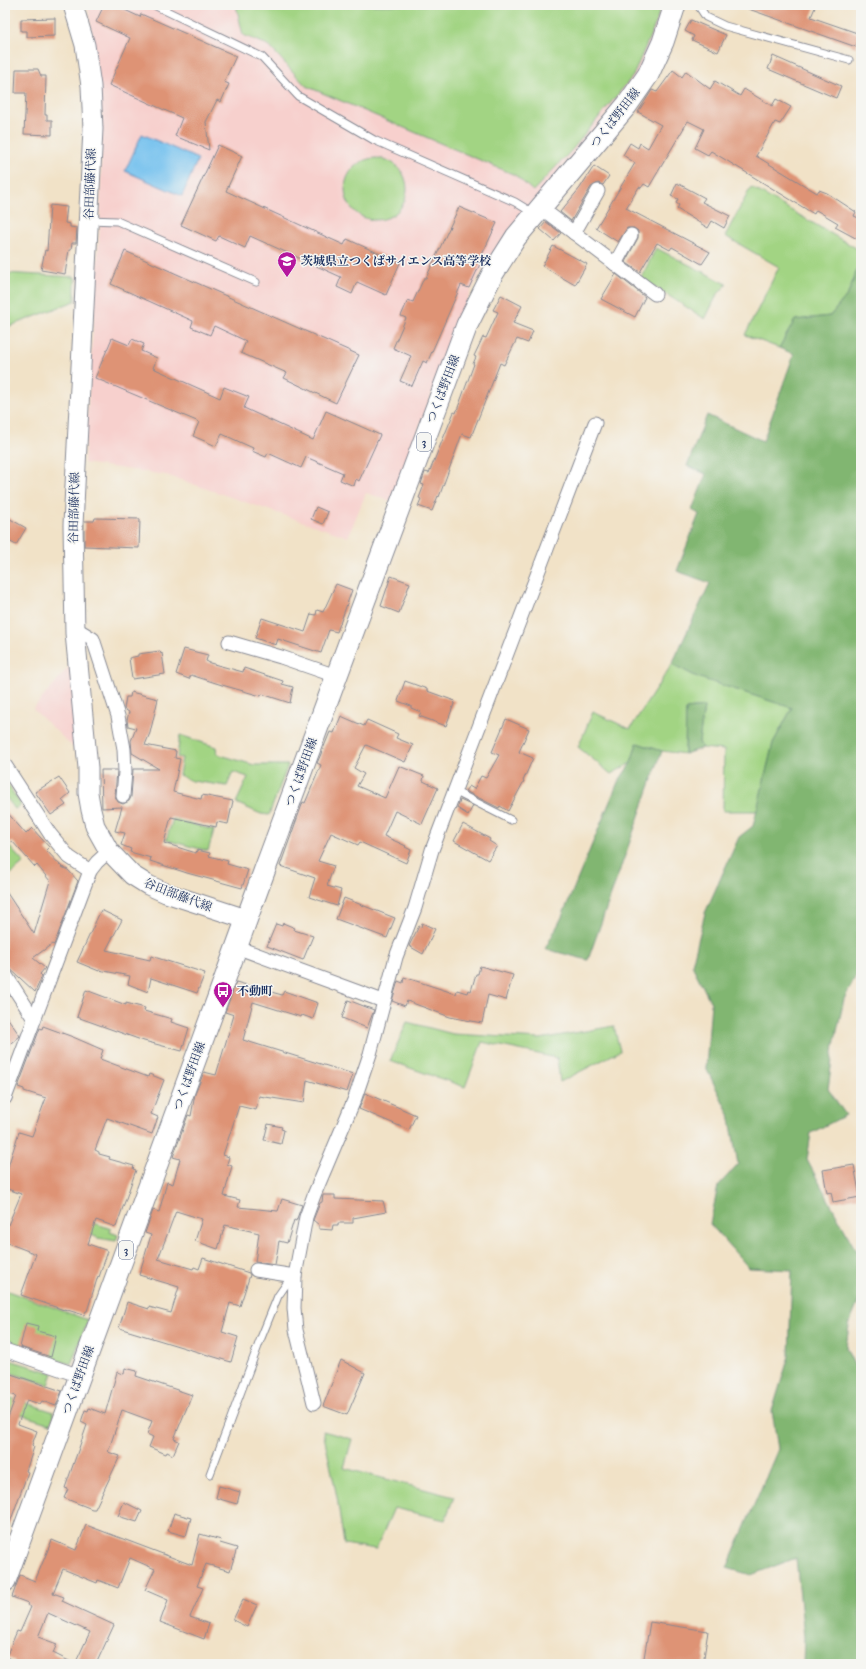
<svg xmlns="http://www.w3.org/2000/svg" width="866" height="1669" viewBox="0 0 866 1669" font-family="'IM FELL French Canon','Noto Serif JP',serif">
	<rect width="100%" height="100%" fill="#f6f6f2"/>
	<filter id="ink" filterUnits="userSpaceOnUse"><feTurbulence type="fractalNoise" baseFrequency=".025" numOctaves="2"/><feDisplacementMap in="SourceGraphic" scale="8" xChannelSelector="R" yChannelSelector="G"/><feConvolveMatrix kernelMatrix="1 2 1 2 8 2 1 2 1" color-interpolation-filters="sRGB"/></filter>
	<filter id="wash" filterUnits="userSpaceOnUse"><feTurbulence type="fractalNoise" baseFrequency=".012" numOctaves="4" result="noise"/><feDisplacementMap in="SourceGraphic" scale="16" xChannelSelector="R" yChannelSelector="G"/><feGaussianBlur stdDeviation="0.9" result="paint"/><feColorMatrix in="noise" values="0 0 0 0 0 0 0 0 0 0 0 0 0 0 0 0 0 1.4 0 .05"/><feComposite in="paint" operator="in"/></filter>
	<g filter="url(#wash)">
		<rect width="100%" height="100%" fill="#f1e2c7"/>
		<g fill="#f7d0cd">
			<path d="M 88,5 L 666,5 L 660,25 L 637,78 L 514,225 L 484,266 L 472,289 L 391,501 L 366,493 L 348,537 L 166,475 L 84,463 L 100,224 L 102,117 Z"/>
			<path d="M 72,663 L 77,751 L 33,709 Z"/>
		</g>
		<g fill="#a2d483" stroke="#5e8270">
			<path d="M 236,5 L 661,5 L 657,20 L 633,76 L 571,151 L 533,191 L 515,175 L 306,86 L 268,45 L 243,35 Z"/>
			<circle cx="376" cy="189" r="31"/>
			<path d="M 751,187 L 861,251 L 861,259 L 848,294 L 830,316 L 795,320 L 779,348 L 745,335 L 779,267 L 725,236 Z"/>
			<path d="M 656,248 L 727,284 L 717,295 L 705,319 L 641,278 Z"/>
			<path d="M 5,273 L 75,277 L 75,301 L 5,328 Z"/>
			<path d="M 672,664 L 697,677 L 792,708 L 773,743 L 757,811 L 723,811 L 724,750 L 702,748 L 699,742 L 704,707 L 686,709 L 685,754 L 662,751 L 637,743 L 631,763 L 611,774 L 578,747 L 593,712 L 630,729 Z"/>
			<path d="M 180,735 L 216,747 L 217,754 L 254,765 L 288,765 L 269,815 L 261,814 L 236,803 L 248,777 L 233,772 L 227,786 L 192,781 L 179,775 L 182,758 L 177,757 Z"/>
			<path d="M 5,780 L 21,805 L 15,809 L 5,796 Z"/>
			<path d="M 173,819 L 214,830 L 208,851 L 166,840 Z"/>
			<path d="M 5,842 L 24,863 L 5,879 Z"/>
			<path d="M 407,1022 L 453,1034 L 540,1039 L 614,1026 L 620,1051 L 560,1082 L 557,1058 L 482,1042 L 465,1087 L 390,1061 Z"/>
			<path d="M 89,1221 L 111,1229 L 110,1232 L 118,1235 L 116,1241 L 98,1238 L 87,1233 Z"/>
			<path d="M 5,1290 L 88,1320 L 71,1364 L 5,1344 Z"/>
			<path d="M 6,1359 L 53,1373 L 49,1385 L 5,1371 Z"/>
			<path d="M 5,1396 L 54,1412 L 51,1424 L 5,1410 Z"/>
			<path d="M 323,1431 L 352,1439 L 344,1468 L 454,1497 L 445,1520 L 394,1508 L 376,1549 L 344,1544 L 337,1497 Z"/>
		</g>
		<g fill="#81b671" stroke="#4e7268">
			<path d="M 861,259 L 861,967 L 844,999 L 834,1045 L 828,1089 L 846,1115 L 811,1133 L 807,1160 L 861,1260 L 861,1295 L 849,1325 L 846,1348 L 861,1379 L 861,1664 L 803,1664 L 804,1637 L 796,1558 L 751,1575 L 727,1568 L 778,1449 L 772,1411 L 789,1356 L 792,1270 L 749,1268 L 710,1224 L 718,1186 L 738,1164 L 729,1114 L 706,1068 L 711,1003 L 692,965 L 705,913 L 726,866 L 739,837 L 753,826 L 773,743 L 792,708 L 697,677 L 672,664 L 710,583 L 677,571 L 699,514 L 692,510 L 706,474 L 687,466 L 707,415 L 763,441 L 794,354 L 779,348 L 795,320 L 830,316 L 848,294 Z"/>
			<path d="M 704,707 L 699,742 L 702,748 L 685,754 L 686,709 Z"/>
			<path d="M 637,743 L 662,751 L 588,960 L 545,949 L 561,919 L 618,782 L 631,763 Z"/>
		</g>
		<path fill="#74c1ee" stroke="#4878a6" d="M 142,134 L 198,159 L 182,196 L 125,171 Z"/>
		<g id="blocks">
			<g fill="#de9375" fill-rule="evenodd">
				<path d="M 104,5 L 114,5 L 140,17 L 141,14 L 236,56 L 224,82 L 229,84 L 221,102 L 217,100 L 206,122 L 209,150 L 175,136 L 182,118 L 109,85 L 130,38 L 96,22 Z"/>
				<path d="M 743,5 L 816,5 L 811,17 L 860,34 L 856,47 L 743,7 Z"/>
				<path d="M 55,18 L 55,36 L 27,37 L 27,31 L 21,31 L 21,19 Z"/>
				<path d="M 691,20 L 726,35 L 718,52 L 692,40 L 694,36 L 685,31 Z"/>
				<path d="M 773,56 L 841,86 L 836,98 L 768,69 Z"/>
				<path d="M 16,69 L 38,69 L 41,76 L 46,76 L 45,115 L 47,115 L 47,120 L 52,120 L 52,135 L 24,134 L 26,93 L 15,93 Z"/>
				<path d="M 673,70 L 682,77 L 686,71 L 710,89 L 715,81 L 740,96 L 744,89 L 772,106 L 776,99 L 791,107 L 780,124 L 775,122 L 756,156 L 817,193 L 819,190 L 827,193 L 856,212 L 854,216 L 861,219 L 861,241 L 835,227 L 838,223 L 816,210 L 814,214 L 711,151 L 708,155 L 695,148 L 704,129 L 688,121 L 649,187 L 644,184 L 641,188 L 639,187 L 626,208 L 710,252 L 702,264 L 672,247 L 670,250 L 657,243 L 640,272 L 625,262 L 638,238 L 638,231 L 634,228 L 627,228 L 618,242 L 596,228 L 635,163 L 623,155 L 630,143 L 638,148 L 640,143 L 648,148 L 661,125 L 638,112 L 652,90 L 657,92 Z"/>
				<path d="M 218,145 L 242,156 L 226,191 L 344,245 L 347,239 L 400,263 L 386,295 L 357,282 L 352,294 L 337,287 L 341,277 L 250,236 L 245,248 L 219,236 L 216,241 L 181,225 Z"/>
				<path d="M 594,166 L 609,176 L 603,185 L 598,183 L 591,187 L 571,221 L 560,212 L 580,188 Z"/>
				<path d="M 677,183 L 705,198 L 702,202 L 730,216 L 724,228 L 712,221 L 708,228 L 677,209 L 679,205 L 676,203 L 678,199 L 671,196 Z"/>
				<path d="M 50,205 L 67,207 L 65,223 L 70,224 L 70,227 L 77,228 L 76,243 L 72,243 L 71,250 L 69,250 L 65,274 L 41,270 L 45,250 L 47,251 Z"/>
				<path d="M 459,207 L 497,223 L 479,261 L 481,262 L 469,288 L 461,285 L 427,363 L 423,361 L 412,386 L 400,381 L 411,356 L 393,348 L 406,318 L 401,316 L 408,300 L 413,302 L 424,278 L 426,278 Z"/>
				<path d="M 546,222 L 561,233 L 554,241 L 540,229 Z"/>
				<path d="M 553,246 L 587,264 L 575,285 L 542,266 Z"/>
				<path d="M 125,251 L 359,355 L 336,403 L 284,378 L 287,373 L 241,353 L 246,341 L 214,326 L 210,335 L 191,327 L 193,321 L 111,284 Z"/>
				<path d="M 616,274 L 645,297 L 635,317 L 601,299 Z"/>
				<path d="M 501,295 L 522,306 L 513,323 L 533,331 L 528,343 L 517,339 L 504,365 L 500,363 L 471,437 L 462,434 L 439,497 L 438,496 L 432,511 L 418,506 L 421,499 L 419,498 L 424,485 L 421,484 L 425,472 L 429,473 L 454,412 L 456,413 L 474,364 L 473,364 L 476,357 L 474,356 L 483,337 L 486,338 L 498,312 L 493,310 Z"/>
				<path d="M 112,338 L 129,345 L 132,339 L 144,344 L 141,351 L 157,358 L 153,368 L 220,398 L 224,387 L 249,397 L 244,408 L 313,440 L 326,411 L 380,435 L 359,481 L 356,479 L 354,486 L 340,480 L 343,473 L 306,457 L 301,468 L 268,453 L 266,457 L 252,451 L 253,448 L 222,434 L 216,446 L 193,436 L 199,422 L 95,378 Z"/>
				<path d="M 316,507 L 328,512 L 323,524 L 311,519 Z"/>
				<path d="M 5,516 L 26,528 L 16,545 L 5,539 Z"/>
				<path d="M 95,518 L 140,519 L 139,548 L 84,546 L 84,521 L 94,521 Z"/>
				<path d="M 391,576 L 410,583 L 399,613 L 381,606 Z"/>
				<path d="M 336,584 L 352,590 L 337,632 L 329,630 L 321,653 L 278,639 L 276,645 L 255,638 L 262,618 L 305,632 L 311,614 L 316,615 L 317,610 L 323,612 Z"/>
				<path d="M 184,649 L 208,655 L 206,661 L 210,663 L 243,672 L 244,668 L 283,681 L 282,684 L 293,687 L 290,703 L 262,694 L 261,696 L 222,685 L 191,675 L 189,679 L 176,674 Z"/>
				<path d="M 160,651 L 161,654 L 162,653 L 165,674 L 132,679 L 129,658 L 138,656 L 138,654 Z"/>
				<path d="M 405,681 L 427,689 L 427,691 L 455,701 L 446,726 L 419,716 L 421,712 L 411,708 L 411,706 L 398,701 Z"/>
				<path d="M 131,692 L 158,699 L 150,733 L 145,745 L 176,751 L 175,758 L 180,759 L 173,792 L 201,799 L 202,795 L 233,801 L 228,824 L 217,822 L 216,827 L 171,817 L 164,843 L 196,853 L 197,850 L 210,853 L 209,856 L 228,861 L 227,864 L 248,870 L 242,888 L 187,873 L 150,861 L 151,858 L 130,852 L 131,849 L 121,845 L 125,833 L 115,831 L 122,807 L 102,808 L 101,770 L 117,770 L 115,796 L 118,802 L 123,804 L 129,801 L 131,797 L 133,769 L 159,769 L 132,753 L 131,741 L 136,728 L 128,726 L 127,720 L 129,712 L 124,709 L 126,697 L 130,697 Z"/>
				<path d="M 341,716 L 364,726 L 367,720 L 398,734 L 396,738 L 413,745 L 405,762 L 366,745 L 354,768 L 364,774 L 357,786 L 385,798 L 399,766 L 424,776 L 423,781 L 438,788 L 422,824 L 395,811 L 384,836 L 406,846 L 405,847 L 411,850 L 406,863 L 360,842 L 358,845 L 331,833 L 318,861 L 334,866 L 327,886 L 341,890 L 337,906 L 309,897 L 315,878 L 280,866 L 303,802 L 305,803 L 308,796 L 321,765 L 317,763 L 321,754 L 330,732 L 334,733 Z"/>
				<path d="M 506,719 L 529,729 L 519,752 L 533,758 L 523,781 L 524,781 L 508,811 L 500,806 L 499,808 L 465,791 L 469,786 L 474,789 L 481,776 L 486,778 L 499,755 L 492,752 Z"/>
				<path d="M 59,777 L 70,793 L 62,800 L 66,805 L 51,815 L 35,792 Z"/>
				<path d="M 460,800 L 473,806 L 468,815 L 457,808 Z"/>
				<path d="M 5,810 L 26,834 L 32,828 L 49,847 L 46,850 L 62,867 L 68,870 L 78,881 L 54,945 L 52,944 L 33,958 L 45,968 L 40,974 L 42,976 L 35,992 L 5,964 L 5,890 L 34,934 L 50,881 L 37,865 L 35,867 L 12,841 L 5,846 Z"/>
				<path d="M 463,824 L 490,839 L 489,841 L 497,846 L 488,860 L 454,841 Z"/>
				<path d="M 344,898 L 395,918 L 387,938 L 336,919 Z"/>
				<path d="M 101,910 L 122,920 L 106,950 L 150,960 L 151,956 L 205,973 L 197,993 L 151,978 L 148,992 L 128,984 L 130,976 L 99,970 L 99,971 L 77,962 Z"/>
				<path d="M 283,923 L 295,928 L 294,930 L 313,936 L 303,960 L 267,946 L 276,924 L 282,926 Z"/>
				<path d="M 422,923 L 435,929 L 423,954 L 409,946 L 419,926 L 421,927 Z"/>
				<path d="M 480,966 L 513,975 L 506,1000 L 488,995 L 482,1023 L 450,1017 L 407,1001 L 405,1006 L 392,1001 L 398,981 L 403,983 L 404,977 L 456,994 L 457,990 L 467,993 L 468,990 L 471,991 L 476,974 L 478,974 Z"/>
				<path d="M 236,982 L 282,995 L 284,991 L 318,1003 L 313,1019 L 302,1015 L 301,1017 L 253,1002 L 243,1040 L 353,1074 L 347,1092 L 307,1080 L 304,1103 L 259,1096 L 256,1110 L 239,1106 L 223,1155 L 229,1157 L 227,1164 L 232,1166 L 224,1196 L 240,1200 L 238,1207 L 278,1211 L 282,1199 L 302,1205 L 296,1221 L 294,1220 L 287,1243 L 279,1241 L 275,1265 L 255,1262 L 259,1233 L 225,1225 L 218,1249 L 195,1241 L 202,1219 L 176,1211 L 158,1259 L 193,1269 L 194,1267 L 199,1269 L 203,1258 L 249,1273 L 250,1275 L 240,1306 L 230,1303 L 222,1332 L 238,1337 L 231,1362 L 119,1328 L 127,1302 L 149,1309 L 149,1307 L 171,1313 L 179,1287 L 139,1275 L 151,1235 L 145,1233 L 153,1210 L 159,1212 L 167,1182 L 173,1184 L 180,1159 L 173,1157 L 188,1115 L 191,1116 L 195,1094 L 204,1072 L 216,1075 L 234,1015 L 225,1012 Z"/>
				<path d="M 86,990 L 126,1005 L 126,1003 L 145,1008 L 144,1011 L 172,1019 L 171,1022 L 189,1028 L 182,1051 L 144,1041 L 77,1017 Z"/>
				<path d="M 348,1000 L 374,1010 L 367,1028 L 342,1018 Z"/>
				<path d="M 5,1014 L 20,1036 L 5,1049 Z"/>
				<path d="M 43,1026 L 73,1037 L 103,1050 L 100,1059 L 148,1077 L 149,1074 L 164,1080 L 151,1114 L 158,1117 L 152,1134 L 107,1118 L 95,1150 L 99,1152 L 99,1154 L 110,1157 L 109,1159 L 134,1166 L 133,1169 L 136,1170 L 116,1227 L 96,1220 L 88,1244 L 108,1251 L 99,1277 L 98,1276 L 87,1311 L 86,1311 L 84,1315 L 64,1309 L 64,1310 L 21,1295 L 36,1254 L 5,1242 L 5,1224 L 8,1225 L 21,1194 L 5,1188 L 5,1176 L 19,1132 L 32,1136 L 46,1098 L 24,1091 L 24,1089 L 18,1087 L 40,1028 L 42,1029 Z"/>
				<path d="M 365,1093 L 416,1115 L 409,1130 L 359,1109 Z"/>
				<path d="M 268,1124 L 282,1127 L 281,1129 L 284,1130 L 281,1144 L 264,1140 Z"/>
				<path d="M 854,1165 L 860,1197 L 833,1202 L 831,1192 L 827,1193 L 823,1170 Z"/>
				<path d="M 323,1195 L 335,1195 L 335,1199 L 383,1201 L 386,1212 L 353,1218 L 353,1223 L 338,1223 L 338,1225 L 333,1225 L 332,1230 L 319,1229 L 319,1225 L 313,1220 L 320,1203 L 322,1202 Z"/>
				<path d="M 26,1323 L 38,1326 L 37,1331 L 56,1336 L 51,1357 L 20,1347 Z"/>
				<path d="M 341,1360 L 365,1373 L 347,1415 L 323,1406 Z"/>
				<path d="M 125,1368 L 137,1371 L 136,1376 L 192,1395 L 174,1439 L 179,1441 L 173,1455 L 167,1452 L 166,1454 L 149,1447 L 153,1437 L 147,1434 L 152,1421 L 122,1410 L 108,1452 L 120,1456 L 95,1509 L 92,1509 L 64,1498 L 68,1489 L 65,1488 L 87,1425 L 81,1422 L 85,1410 L 88,1411 L 89,1408 L 105,1414 L 117,1372 L 124,1374 Z"/>
				<path d="M 5,1372 L 62,1391 L 56,1406 L 42,1401 L 40,1404 L 27,1400 L 18,1424 L 37,1431 L 32,1445 L 34,1447 L 26,1471 L 28,1472 L 7,1531 L 5,1530 L 5,1420 L 7,1420 L 16,1396 L 7,1393 L 9,1389 L 5,1388 Z"/>
				<path d="M 219,1486 L 240,1492 L 237,1504 L 216,1498 Z"/>
				<path d="M 124,1502 L 142,1511 L 137,1522 L 118,1516 Z"/>
				<path d="M 174,1513 L 191,1518 L 186,1536 L 168,1531 Z"/>
				<path d="M 86,1525 L 192,1565 L 200,1534 L 221,1540 L 220,1543 L 237,1548 L 230,1571 L 206,1564 L 197,1586 L 203,1588 L 190,1617 L 209,1624 L 204,1639 L 160,1622 L 168,1600 L 145,1590 L 155,1569 L 130,1558 L 118,1588 L 98,1580 L 97,1583 L 63,1569 L 53,1593 L 64,1597 L 62,1601 L 114,1625 L 96,1664 L 13,1664 L 15,1661 L 6,1657 L 17,1631 L 20,1632 L 31,1607 L 27,1605 L 28,1603 L 12,1597 L 20,1575 L 35,1581 L 52,1540 L 76,1550 ZM 48,1613 L 90,1632 L 75,1664 L 53,1653 L 57,1644 L 38,1637 Z"/>
				<path d="M 243,1599 L 257,1605 L 247,1627 L 233,1620 Z"/>
				<path d="M 650,1622 L 708,1631 L 703,1664 L 643,1664 Z"/>
			</g>
		</g>
	</g>
	<g filter="url(#ink)">
		<use href="#blocks" fill-opacity="0" stroke="#868892" stroke-width="1"/>
		<g fill="none" stroke-linecap="round" stroke-linejoin="round">
			<defs>
				<g id="service">
					<path d="M 154,5 L 262,57 L 298,96 L 374,140 L 515,202 L 533,213"/>
					<path d="M 698,5 L 706,17 L 725,26 L 849,60"/>
					<path d="M 89,220 L 117,221 L 256,282"/>
					<path d="M 454,791 L 511,820"/>
					<path d="M 210,1474 L 261,1338 L 278,1296 L 292,1276"/>
				</g>
				<g id="minor">
					<path d="M 541,208 L 655,294"/>
					<path d="M 574,233 L 598,191"/>
					<path d="M 615,264 L 631,235"/>
					<path d="M 75,628 L 93,639 L 118,716 L 124,749 L 125,772 L 123,796"/>
					<path d="M 229,642 L 281,657 L 336,676"/>
					<path d="M 5,765 L 50,834 L 69,857 L 90,871"/>
					<path d="M 236,947 L 383,1001"/>
					<path d="M 5,974 L 34,1019"/>
					<path d="M 5,1098 L 90,871 L 97,862 L 109,851"/>
					<path d="M 256,1270 L 295,1276"/>
					<path d="M 5,1350 L 80,1376"/>
					<path d="M 314,1403 L 296,1330 L 294,1308 L 295,1276 L 306,1217 L 314,1195 L 355,1098 L 370,1054 L 396,957 L 415,908 L 432,850 L 595,423"/>
				</g>
				<path id="secondary" d="M 73,5 L 85,45 L 91,86 L 93,129 L 73,525 L 75,633 L 88,768 L 88,793 L 91,810 L 95,826 L 109,851 L 132,875 L 148,885 L 166,893 L 246,919"/>
				<path id="primary" d="M 5,1581 L 258,888 L 467,325 L 492,275 L 516,237 L 627,105 L 648,75 L 663,42 L 675,5"/>
			</defs>
			<use href="#service" stroke="#868892" stroke-width="9"/>
			<use href="#minor" stroke="#868892" stroke-width="15"/>
			<use href="#secondary" stroke="#868892" stroke-width="21"/>
			<use href="#primary" stroke="#868892" stroke-width="23"/>
			<use href="#service" stroke="#fff" stroke-width="7"/>
			<use href="#minor" stroke="#fff" stroke-width="13"/>
			<use href="#secondary" stroke="#fff" stroke-width="19"/>
			<use href="#primary" stroke="#fff" stroke-width="21"/>
		</g>
	</g>
	<defs>
		<symbol id="school-pin" viewBox="-11 -11 22 30"><path d="M0 17L-7.5 6A9.5 9.5 0 1 1 7.5 6Z" fill="#b5179e" stroke="#f6f6f2"/><path d="M0-5L7-2L0 1L-7-2ZM-4 1L0 2.5L4 1V4Q0 6-4 4Z" fill="#fff"/></symbol>
		<symbol id="bus-pin" viewBox="-11 -11 22 30"><path d="M0 17L-7.5 6A9.5 9.5 0 1 1 7.5 6Z" fill="#b5179e" stroke="#f6f6f2"/><path d="M-5-6H5V4H4V6H2V4H-2V6H-4V4H-5ZM-3.5-4V0h7V-4ZM-3.5 1.2v1.5H-2V1.2ZM2 1.2v1.5H3.5V1.2Z" fill="#fff"/></symbol>
	</defs>
	<g fill-rule="evenodd">
		<use href="#school-pin" x="276" y="250" width="22" height="30"/>
		<use href="#bus-pin" x="212" y="980" width="22" height="30"/>
	</g>
	<g text-anchor="middle" stroke-width="3" stroke-linejoin="round" paint-order="stroke">
		<g fill="#f6f6f2" stroke="#5d6b8a" stroke-width="1">
			<rect x="417" y="433" width="14" height="18" rx="3"/>
			<rect x="119" y="1241" width="14" height="18" rx="3"/>
		</g>
		<g font-size="11" font-weight="bold" fill="#1b2f5e">
			<text x="424" y="446">3</text>
			<text x="126" y="1254">3</text>
		</g>
		<g font-size="12" fill="#1b2f5e" stroke="#f6f6f2">
			<text transform="translate(615 118) rotate(-52)" y="4">つくば野田線</text>
			<text transform="translate(90 184) rotate(-88)" y="4">谷田部藤代線</text>
			<text transform="translate(443 389) rotate(-69)" y="4">つくば野田線</text>
			<text transform="translate(74 508) rotate(-89)" y="4">谷田部藤代線</text>
			<text transform="translate(301 772) rotate(-70)" y="4">つくば野田線</text>
			<text transform="translate(178 895) rotate(21)" y="4">谷田部藤代線</text>
			<text transform="translate(189 1076) rotate(-70)" y="4">つくば野田線</text>
			<text transform="translate(78 1380) rotate(-70)" y="4">つくば野田線</text>
		</g>
		<g font-size="12" font-weight="bold" fill="#1b2f5e" stroke="#f6f6f2" text-anchor="start">
			<text x="301" y="265">茨城県立つくばサイエンス高等学校</text>
			<text x="237" y="995">不動町</text>
		</g>
	</g>
	<rect width="866" height="1669" fill="none" stroke="#f6f6f2" stroke-width="20"/>
</svg>
